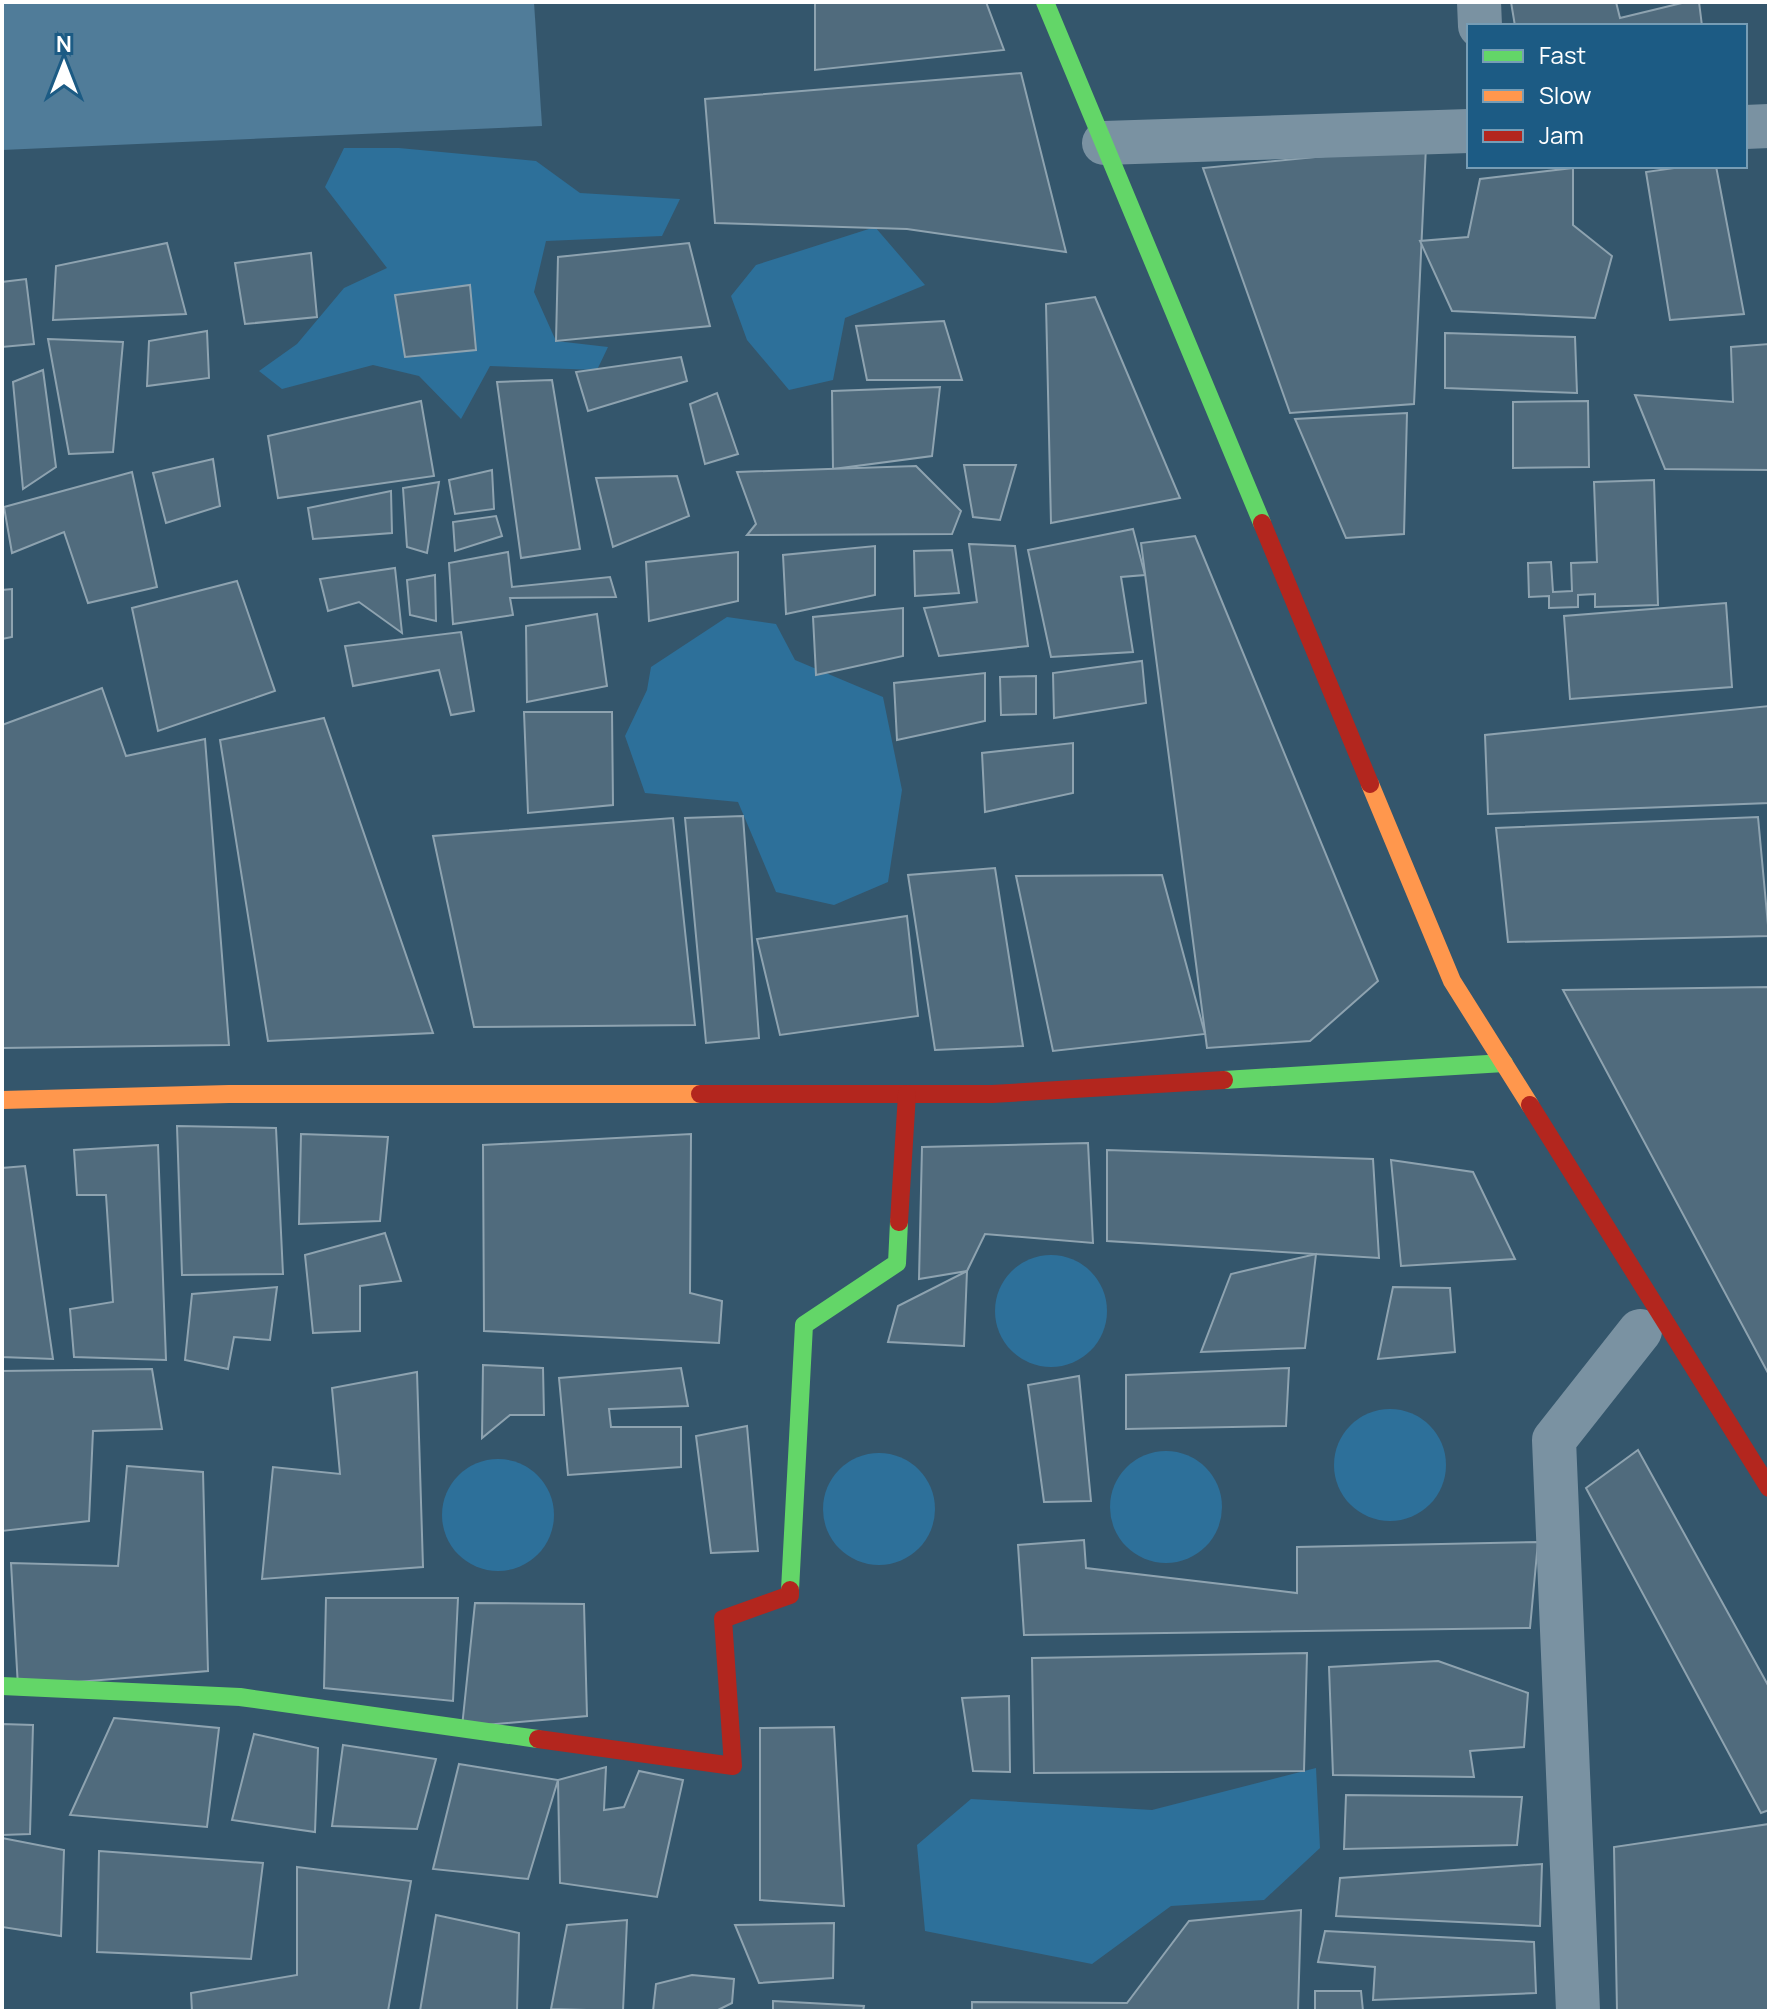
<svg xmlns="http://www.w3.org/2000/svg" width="1771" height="2013" viewBox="0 0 1771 2013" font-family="Manrope,sans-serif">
	<rect width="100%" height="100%" fill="#34566c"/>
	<g fill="#2d709a">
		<path d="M 344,148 L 399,148 L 536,161 L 580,193 L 680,199 L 662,236 L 546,241 L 534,292 L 556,341 L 608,347 L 597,370 L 490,366 L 461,419 L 419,376 L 373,365 L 282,389 L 259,371 L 297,344 L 344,288 L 387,268 L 325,187 Z"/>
		<path d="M 875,227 L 925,285 L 845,318 L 833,380 L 789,390 L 747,340 L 731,296 L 756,265 Z"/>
		<path d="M 727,617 L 776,624 L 795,660 L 883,697 L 902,790 L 888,882 L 834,905 L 776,892 L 738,802 L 645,793 L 625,736 L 647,690 L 651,667 Z"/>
		<circle cx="1051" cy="1311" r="56"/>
		<circle cx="1390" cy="1465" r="56"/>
		<circle cx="1166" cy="1507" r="56"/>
		<circle cx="879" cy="1509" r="56"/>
		<circle cx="498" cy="1515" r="56"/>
		<path d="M 1316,1768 L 1320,1848 L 1264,1900 L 1171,1906 L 1092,1964 L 925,1931 L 917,1845 L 971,1799 L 1152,1810 Z"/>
	</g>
	<path fill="#507c99" d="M 2,2 L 534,2 L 542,126 L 2,150 Z"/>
	<g fill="#506b7d" stroke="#8ea3b0" stroke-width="2">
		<path d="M 815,2 L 986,2 L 1004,50 L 815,70 Z"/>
		<path d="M 1511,2 L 1616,2 L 1620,18 L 1686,2 L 1699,2 L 1702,26 L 1515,26 Z"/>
		<path d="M 1021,73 L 1066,252 L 907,229 L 715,223 L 705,99 Z"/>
		<path d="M 1426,146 L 1414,404 L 1290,413 L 1203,168 Z"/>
		<path d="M 1688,166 L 1716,166 L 1744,314 L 1670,320 L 1646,172 Z"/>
		<path d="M 1573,168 L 1573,225 L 1612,256 L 1595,318 L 1452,311 L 1420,241 L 1468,237 L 1480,179 Z"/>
		<path d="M 167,243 L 186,314 L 53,320 L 56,266 Z"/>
		<path d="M 689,243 L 710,326 L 556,341 L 558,257 Z"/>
		<path d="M 311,253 L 317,317 L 245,324 L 235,263 Z"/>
		<path d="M 26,279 L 34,344 L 2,347 L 2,282 Z"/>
		<path d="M 470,285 L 476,350 L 405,357 L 395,295 Z"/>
		<path d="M 1095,297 L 1180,498 L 1051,523 L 1046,304 Z"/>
		<path d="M 944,321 L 962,380 L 867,380 L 856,326 Z"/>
		<path d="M 207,331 L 209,378 L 147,386 L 149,341 Z"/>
		<path d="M 1445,333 L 1575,337 L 1577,393 L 1445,388 Z"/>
		<path d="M 48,339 L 123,342 L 113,452 L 69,454 Z"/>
		<path d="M 1769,344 L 1769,470 L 1665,469 L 1635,395 L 1733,402 L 1731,347 Z"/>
		<path d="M 681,357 L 687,381 L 588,411 L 576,372 Z"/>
		<path d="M 43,370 L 56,467 L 23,489 L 13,382 Z"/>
		<path d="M 552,380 L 580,549 L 521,558 L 497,382 Z"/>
		<path d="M 940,387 L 932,456 L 833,469 L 832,391 Z"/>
		<path d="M 717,393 L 738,454 L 705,464 L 690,404 Z"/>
		<path d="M 421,401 L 434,476 L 278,498 L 268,436 Z"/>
		<path d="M 1588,401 L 1589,467 L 1513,468 L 1513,402 Z"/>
		<path d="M 1407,413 L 1404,534 L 1346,538 L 1295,419 Z"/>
		<path d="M 213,459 L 220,506 L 166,523 L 153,473 Z"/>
		<path d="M 964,465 L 1016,465 L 1000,520 L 973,517 Z"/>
		<path d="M 916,466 L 961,511 L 952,534 L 747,535 L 756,524 L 737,472 Z"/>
		<path d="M 492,470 L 494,509 L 455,514 L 449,480 Z"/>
		<path d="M 132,472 L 157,587 L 88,603 L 64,532 L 12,553 L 4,507 Z"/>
		<path d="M 677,476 L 689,516 L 613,547 L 596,478 Z"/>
		<path d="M 1654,480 L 1658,605 L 1595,607 L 1595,594 L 1578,595 L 1578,607 L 1549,608 L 1549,596 L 1529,597 L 1528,563 L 1551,562 L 1553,592 L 1572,591 L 1571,563 L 1597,562 L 1594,482 Z"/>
		<path d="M 439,482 L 427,553 L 407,547 L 403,488 Z"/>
		<path d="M 391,491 L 392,533 L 313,539 L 308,508 Z"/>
		<path d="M 496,516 L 502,536 L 455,551 L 453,522 Z"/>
		<path d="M 1133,529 L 1145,575 L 1121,577 L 1133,652 L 1051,657 L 1028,550 Z"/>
		<path d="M 1195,536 L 1378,981 L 1310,1041 L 1207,1048 L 1141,543 Z"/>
		<path d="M 969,544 L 1015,546 L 1028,646 L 939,656 L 924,608 L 977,602 Z"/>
		<path d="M 875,546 L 875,595 L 786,614 L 783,555 Z"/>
		<path d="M 952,550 L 959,593 L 915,596 L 914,551 Z"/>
		<path d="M 508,552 L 512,587 L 610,577 L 616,597 L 510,598 L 513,615 L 453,624 L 449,563 Z"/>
		<path d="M 738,552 L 738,601 L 649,621 L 646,562 Z"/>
		<path d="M 395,568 L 402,633 L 359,602 L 328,611 L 320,579 Z"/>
		<path d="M 435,575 L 436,621 L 410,615 L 407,580 Z"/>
		<path d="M 237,581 L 275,691 L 158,731 L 132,608 Z"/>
		<path d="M 12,589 L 12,637 L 2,639 L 2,590 Z"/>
		<path d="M 1726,603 L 1732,687 L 1570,699 L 1564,616 Z"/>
		<path d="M 903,608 L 903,656 L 816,675 L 813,617 Z"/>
		<path d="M 597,614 L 607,686 L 527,702 L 526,626 Z"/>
		<path d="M 461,632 L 474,711 L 451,715 L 439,670 L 353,686 L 345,646 Z"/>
		<path d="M 1142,661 L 1146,703 L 1054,718 L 1053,673 Z"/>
		<path d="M 985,673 L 985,721 L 897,740 L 894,683 Z"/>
		<path d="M 1036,676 L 1036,714 L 1001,715 L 1000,677 Z"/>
		<path d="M 102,688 L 126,756 L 205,739 L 229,1045 L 2,1048 L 2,725 Z"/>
		<path d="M 1769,706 L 1769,803 L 1488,814 L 1485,735 Z"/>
		<path d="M 524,712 L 612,712 L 613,805 L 528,813 Z"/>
		<path d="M 324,718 L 433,1033 L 268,1041 L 220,740 Z"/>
		<path d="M 1073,743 L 1073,793 L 985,812 L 982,753 Z"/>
		<path d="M 743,816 L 759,1038 L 706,1043 L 685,818 Z"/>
		<path d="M 1758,817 L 1769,936 L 1508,942 L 1496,828 Z"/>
		<path d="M 673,818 L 695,1025 L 474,1027 L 433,836 Z"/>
		<path d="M 995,868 L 1023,1046 L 935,1050 L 908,875 Z"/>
		<path d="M 1162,875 L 1205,1034 L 1053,1051 L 1016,876 Z"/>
		<path d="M 907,916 L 918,1016 L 780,1035 L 757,939 Z"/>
		<path d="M 1769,987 L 1769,1370 L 1768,1373 L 1563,990 Z"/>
		<path d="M 177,1126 L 276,1128 L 283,1274 L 182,1275 Z"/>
		<path d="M 301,1134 L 388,1137 L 380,1221 L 299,1224 Z"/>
		<path d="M 691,1134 L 690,1293 L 722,1301 L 719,1343 L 484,1331 L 483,1145 Z"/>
		<path d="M 1088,1143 L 1093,1243 L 985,1234 L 967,1271 L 919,1279 L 922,1147 Z"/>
		<path d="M 158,1145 L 166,1360 L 74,1357 L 70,1309 L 113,1302 L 106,1195 L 77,1195 L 74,1150 Z"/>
		<path d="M 1107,1150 L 1373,1159 L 1379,1258 L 1107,1241 Z"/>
		<path d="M 1391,1160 L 1473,1172 L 1515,1259 L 1401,1266 Z"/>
		<path d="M 25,1166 L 53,1359 L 2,1357 L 2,1168 Z"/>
		<path d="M 385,1233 L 401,1281 L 360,1286 L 360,1331 L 313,1333 L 305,1255 Z"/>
		<path d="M 1316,1254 L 1305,1348 L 1201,1352 L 1231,1274 Z"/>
		<path d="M 967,1271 L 964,1346 L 888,1342 L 898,1306 Z"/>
		<path d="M 277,1287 L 270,1340 L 234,1337 L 228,1369 L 185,1360 L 192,1294 Z"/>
		<path d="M 1393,1287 L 1450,1288 L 1455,1352 L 1378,1359 Z"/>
		<path d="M 483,1365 L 543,1368 L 544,1415 L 510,1415 L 482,1438 Z"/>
		<path d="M 681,1368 L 688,1406 L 609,1409 L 611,1427 L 681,1427 L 681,1467 L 568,1475 L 559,1378 Z"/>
		<path d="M 1289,1368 L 1286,1426 L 1126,1429 L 1126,1375 Z"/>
		<path d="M 152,1369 L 162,1429 L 93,1431 L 89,1521 L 2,1531 L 2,1371 Z"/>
		<path d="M 417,1372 L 423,1567 L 262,1579 L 273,1467 L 340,1474 L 332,1388 Z"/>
		<path d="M 1079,1376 L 1091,1501 L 1044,1502 L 1028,1385 Z"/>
		<path d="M 747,1426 L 758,1551 L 711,1553 L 696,1436 Z"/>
		<path d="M 1638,1450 L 1769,1687 L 1769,1810 L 1761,1813 L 1586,1488 Z"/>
		<path d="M 127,1466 L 203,1472 L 208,1671 L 18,1687 L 11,1563 L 118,1566 Z"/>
		<path d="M 1084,1540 L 1086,1568 L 1297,1593 L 1297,1547 L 1538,1542 L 1530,1628 L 1024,1635 L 1018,1545 Z"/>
		<path d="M 326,1598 L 458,1598 L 453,1701 L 324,1688 Z"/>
		<path d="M 475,1603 L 584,1604 L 587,1716 L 462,1727 Z"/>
		<path d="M 1307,1653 L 1304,1771 L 1034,1773 L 1032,1658 Z"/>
		<path d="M 1438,1661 L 1528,1693 L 1524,1747 L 1470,1751 L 1474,1777 L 1333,1775 L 1329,1667 Z"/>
		<path d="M 1009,1696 L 1010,1772 L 973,1771 L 962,1698 Z"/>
		<path d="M 114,1718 L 219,1728 L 207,1827 L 70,1815 Z"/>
		<path d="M 2,1724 L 33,1725 L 30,1834 L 2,1835 Z"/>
		<path d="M 834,1727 L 844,1906 L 760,1900 L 760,1728 Z"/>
		<path d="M 254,1734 L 318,1748 L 315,1832 L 232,1820 Z"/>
		<path d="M 343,1745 L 436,1759 L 417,1829 L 332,1826 Z"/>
		<path d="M 459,1764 L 558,1780 L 528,1879 L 433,1869 Z"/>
		<path d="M 606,1767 L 604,1810 L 624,1807 L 639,1771 L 683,1780 L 657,1897 L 560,1883 L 558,1780 Z"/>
		<path d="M 1346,1795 L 1522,1797 L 1517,1845 L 1344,1849 Z"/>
		<path d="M 1769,1824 L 1769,2011 L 1617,2011 L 1614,1847 Z"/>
		<path d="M 2,1838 L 64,1850 L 61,1936 L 2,1927 Z"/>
		<path d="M 99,1851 L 263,1863 L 251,1959 L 97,1952 Z"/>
		<path d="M 1542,1864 L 1540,1926 L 1336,1916 L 1340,1878 Z"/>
		<path d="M 297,1867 L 411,1881 L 388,2011 L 192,2011 L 191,1993 L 297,1975 Z"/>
		<path d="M 1301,1910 L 1298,2011 L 972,2011 L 972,2002 L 1127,2003 L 1189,1921 Z"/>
		<path d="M 436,1915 L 519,1933 L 517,2011 L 420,2011 Z"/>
		<path d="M 627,1920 L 623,2011 L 551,2009 L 567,1925 Z"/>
		<path d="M 834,1923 L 833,1978 L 759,1983 L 735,1925 Z"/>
		<path d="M 1325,1931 L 1534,1942 L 1536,1993 L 1373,2000 L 1375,1967 L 1318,1962 Z"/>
		<path d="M 692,1975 L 734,1979 L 732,2003 L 716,2011 L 653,2011 L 656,1984 Z"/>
		<path d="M 1315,1991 L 1361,1991 L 1363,2011 L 1315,2011 Z"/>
		<path d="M 773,2001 L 864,2006 L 863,2011 L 773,2011 Z"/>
	</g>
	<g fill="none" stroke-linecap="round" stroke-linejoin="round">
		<g stroke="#7a92a2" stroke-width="44">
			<path d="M 1479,2 L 1480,26"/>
			<path d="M 1745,127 L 1769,126"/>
			<path d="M 1104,143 L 1469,131"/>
			<path d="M 1578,2011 L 1554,1440 L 1640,1331"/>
		</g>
		<g stroke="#63d668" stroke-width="18">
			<path d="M 1045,2 L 1262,523"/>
			<path d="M 1224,1080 L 1504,1063"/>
			<path d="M 790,1590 L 804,1325 L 897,1263 L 899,1222"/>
			<path d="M 2,1686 L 240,1697 L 538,1739"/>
		</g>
		<g stroke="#ff974d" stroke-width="18">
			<path d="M 1370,784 L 1452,981 L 1530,1105"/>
			<path d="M 2,1100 L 229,1094 L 700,1094"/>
		</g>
		<g stroke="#b3261e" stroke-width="18">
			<path d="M 1262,523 L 1370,784"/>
			<path d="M 700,1094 L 992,1094 L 1224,1080"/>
			<path d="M 1530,1105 L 1769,1488"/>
			<path d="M 899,1222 L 907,1094"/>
			<path d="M 538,1739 L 733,1766 L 723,1619 L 790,1595 L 790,1590"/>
		</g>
	</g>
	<rect width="1771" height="2013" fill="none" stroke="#ffffff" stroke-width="8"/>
	<rect x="1467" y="24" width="280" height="144" fill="#1c5b84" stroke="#779db5" stroke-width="2"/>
	<rect x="1483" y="50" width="40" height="12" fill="#63d668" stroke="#779db5" stroke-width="2"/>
	<text x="1539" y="64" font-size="24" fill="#ffffff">Fast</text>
	<rect x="1483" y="90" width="40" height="12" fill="#ff974d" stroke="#779db5" stroke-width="2"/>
	<text x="1539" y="104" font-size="24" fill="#ffffff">Slow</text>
	<rect x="1483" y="130" width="40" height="12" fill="#b3261e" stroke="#779db5" stroke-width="2"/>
	<text x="1539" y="144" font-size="24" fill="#ffffff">Jam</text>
	<g transform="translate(64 64)" stroke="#1c5b84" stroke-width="6" paint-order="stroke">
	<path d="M0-6L14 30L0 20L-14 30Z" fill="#ffffff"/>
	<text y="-12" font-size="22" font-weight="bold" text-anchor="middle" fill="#ffffff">N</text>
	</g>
</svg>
